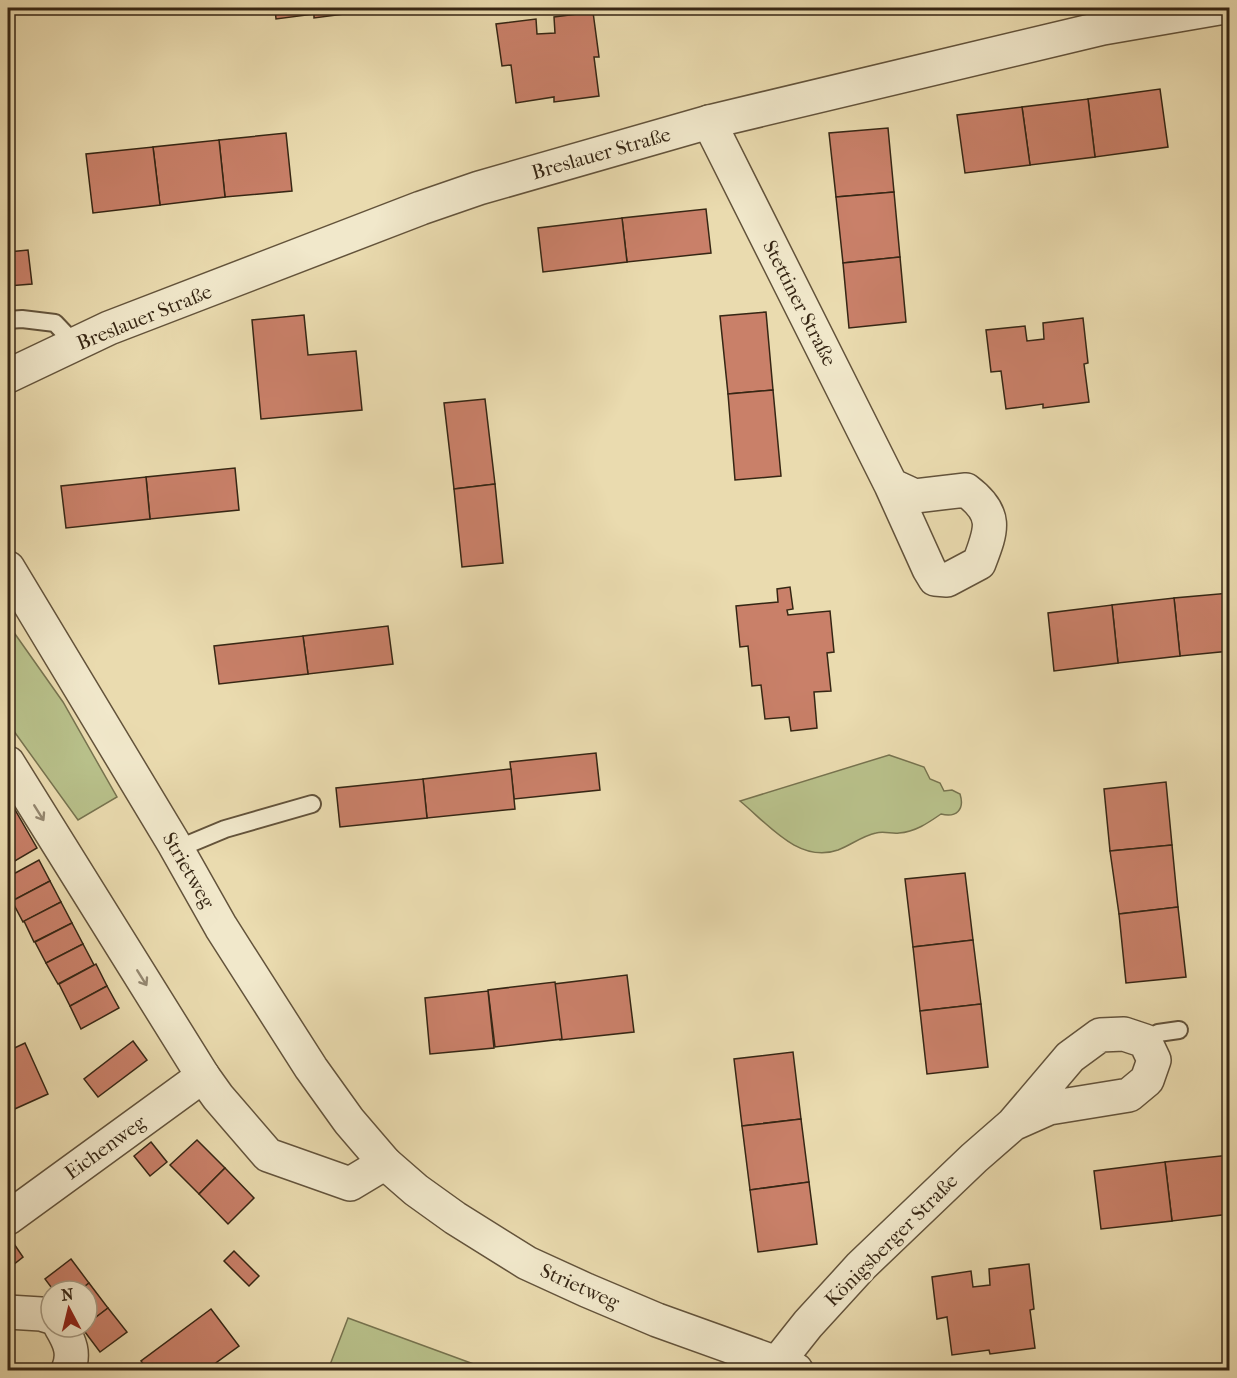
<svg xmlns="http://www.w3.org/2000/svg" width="1237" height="1378" viewBox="0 0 1237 1378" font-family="'IM FELL French Canon',serif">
	<rect width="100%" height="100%" fill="#eadbaf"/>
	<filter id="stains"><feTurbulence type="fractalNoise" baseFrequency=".00333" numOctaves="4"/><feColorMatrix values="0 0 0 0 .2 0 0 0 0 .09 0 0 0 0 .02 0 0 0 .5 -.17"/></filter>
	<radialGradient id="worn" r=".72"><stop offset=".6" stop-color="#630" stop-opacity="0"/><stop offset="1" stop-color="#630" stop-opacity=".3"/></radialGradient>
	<g fill="#b8c08a" stroke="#77734f" stroke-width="1.5">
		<path d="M 8,624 L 63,702 L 117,797 L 78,820 L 8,723 Z"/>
		<path d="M 889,755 L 924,767 L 930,779 L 940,783 L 944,791 L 952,790 L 960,794 C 965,810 956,818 941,814 C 928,823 915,832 899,833 C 892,834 884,831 876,833 C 862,836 851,845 838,850 C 799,864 768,824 740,801 Z"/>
		<path d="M 348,1318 L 490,1370 L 328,1370 Z"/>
	</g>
	<g fill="#c98069" stroke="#362614" stroke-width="1.5">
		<path d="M 275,8 L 358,8 L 359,12 L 314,18 L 314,14 L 276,19 Z"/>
		<path d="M 593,12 L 599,57 L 594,57 L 599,96 L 554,102 L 554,97 L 516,103 L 511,65 L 502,66 L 496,24 L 536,19 L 537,34 L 555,33 L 554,17 Z"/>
		<path d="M 1160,89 L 1168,147 L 1095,157 L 1088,99 Z"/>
		<path d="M 1088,99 L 1095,157 L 1030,165 L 1022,107 Z"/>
		<path d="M 1022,107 L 1030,165 L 965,173 L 957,115 Z"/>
		<path d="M 888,128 L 894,192 L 836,197 L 829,133 Z"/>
		<path d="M 286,133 L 292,191 L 225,197 L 219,140 Z"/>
		<path d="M 219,140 L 225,197 L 160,205 L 153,147 Z"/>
		<path d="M 153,147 L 160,205 L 93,213 L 86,154 Z"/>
		<path d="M 894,192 L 900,257 L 843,263 L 836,197 Z"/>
		<path d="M 706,209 L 711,253 L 627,262 L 622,218 Z"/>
		<path d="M 622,218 L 627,262 L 543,272 L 538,228 Z"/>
		<path d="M 28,250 L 32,284 L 8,286 L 8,252 Z"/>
		<path d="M 900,257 L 906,322 L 849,328 L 843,263 Z"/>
		<path d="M 766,312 L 773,390 L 728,394 L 720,316 Z"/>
		<path d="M 304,315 L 308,355 L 356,351 L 362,410 L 261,419 L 252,320 Z"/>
		<path d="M 1083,318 L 1088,363 L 1084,364 L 1089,402 L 1043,408 L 1043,404 L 1006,409 L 1001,371 L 991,372 L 986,330 L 1025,326 L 1027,341 L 1044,339 L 1043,323 Z"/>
		<path d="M 773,390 L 781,476 L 735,480 L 728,394 Z"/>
		<path d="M 485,399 L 495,484 L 454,489 L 444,403 Z"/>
		<path d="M 235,468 L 239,510 L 150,519 L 146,477 Z"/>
		<path d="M 146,477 L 150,519 L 66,528 L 61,486 Z"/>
		<path d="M 495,484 L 503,563 L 462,567 L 454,489 Z"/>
		<path d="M 790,587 L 793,609 L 787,610 L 788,615 L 830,611 L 834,652 L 827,653 L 831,691 L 814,692 L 817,728 L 791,731 L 789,717 L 765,719 L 761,685 L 752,686 L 748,646 L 740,647 L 736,606 L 778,602 L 777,589 Z"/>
		<path d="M 1230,593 L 1230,651 L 1180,656 L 1174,598 Z"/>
		<path d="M 1174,598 L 1180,656 L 1118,663 L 1112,605 Z"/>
		<path d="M 1112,605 L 1118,663 L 1054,671 L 1048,613 Z"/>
		<path d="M 388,626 L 393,664 L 308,674 L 303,636 Z"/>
		<path d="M 303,636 L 308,674 L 219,684 L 214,646 Z"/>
		<path d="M 596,753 L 600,790 L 514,799 L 510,762 Z"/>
		<path d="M 511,769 L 515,809 L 427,818 L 423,779 Z"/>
		<path d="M 423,779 L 427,818 L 340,827 L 336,788 Z"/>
		<path d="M 1166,782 L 1172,845 L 1110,851 L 1104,789 Z"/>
		<path d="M 14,808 L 37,848 L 8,865 L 8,812 Z"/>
		<path d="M 1172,845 L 1178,907 L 1119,914 L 1110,851 Z"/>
		<path d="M 39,860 L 50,881 L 12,901 L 8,892 L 8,877 Z"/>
		<path d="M 965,873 L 973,940 L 913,947 L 905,879 Z"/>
		<path d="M 50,881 L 61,902 L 23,922 L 12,901 Z"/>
		<path d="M 61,902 L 72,923 L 34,942 L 24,921 Z"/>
		<path d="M 1178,907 L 1186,977 L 1126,983 L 1119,914 Z"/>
		<path d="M 72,923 L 83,944 L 46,963 L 35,942 Z"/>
		<path d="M 973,940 L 981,1004 L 920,1011 L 913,947 Z"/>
		<path d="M 83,944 L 94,965 L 58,984 L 46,963 Z"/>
		<path d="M 96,964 L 107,986 L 70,1006 L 59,984 Z"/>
		<path d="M 627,975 L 634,1032 L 560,1040 L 554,984 Z"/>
		<path d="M 555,982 L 562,1039 L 495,1047 L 488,990 Z"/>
		<path d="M 107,986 L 119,1008 L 81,1029 L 70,1006 Z"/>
		<path d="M 488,991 L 494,1048 L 430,1054 L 425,998 Z"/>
		<path d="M 981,1004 L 988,1067 L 927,1074 L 920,1011 Z"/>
		<path d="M 133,1041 L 147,1060 L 98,1097 L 84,1079 Z"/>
		<path d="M 25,1043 L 48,1094 L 8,1112 L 8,1051 Z"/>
		<path d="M 793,1052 L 801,1119 L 742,1126 L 734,1059 Z"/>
		<path d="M 801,1119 L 809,1182 L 750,1190 L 742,1126 Z"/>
		<path d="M 197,1140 L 225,1168 L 199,1194 L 170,1165 Z"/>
		<path d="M 151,1142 L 167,1162 L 150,1176 L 134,1156 Z"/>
		<path d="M 1230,1155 L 1230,1214 L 1172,1221 L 1165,1162 Z"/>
		<path d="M 1165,1162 L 1172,1221 L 1101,1229 L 1094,1171 Z"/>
		<path d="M 225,1168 L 254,1198 L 228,1224 L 199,1194 Z"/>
		<path d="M 809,1182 L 817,1244 L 758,1252 L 750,1190 Z"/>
		<path d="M 8,1235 L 23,1257 L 8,1269 Z"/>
		<path d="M 234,1251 L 259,1276 L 249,1286 L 224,1261 Z"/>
		<path d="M 71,1259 L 89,1283 L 79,1291 L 54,1291 L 45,1279 Z"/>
		<path d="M 1029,1264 L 1034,1309 L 1030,1310 L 1035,1348 L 990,1354 L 989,1350 L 952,1355 L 947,1317 L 937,1319 L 932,1277 L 971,1271 L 973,1287 L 990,1285 L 989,1269 Z"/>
		<path d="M 89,1283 L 108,1308 L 87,1324 L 87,1291 L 79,1291 Z"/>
		<path d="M 108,1308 L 127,1332 L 100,1352 L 82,1328 L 87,1327 L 87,1324 Z"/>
		<path d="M 211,1309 L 239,1346 L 206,1370 L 148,1370 L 141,1361 Z"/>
	</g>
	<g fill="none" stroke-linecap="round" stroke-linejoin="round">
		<defs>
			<g id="lane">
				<path d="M 8,320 L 22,319 L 55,323 L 75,344"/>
				<path d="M 177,849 L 225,829 L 312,804"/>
				<path d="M 1145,1041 L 1158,1033 L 1179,1030"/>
			</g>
			<g id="street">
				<path d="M 709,122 L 891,485 L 929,569 L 935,579 L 947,580 L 979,563 C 992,529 998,514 966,490 L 915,496 L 891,485"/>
				<path d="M 8,376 L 109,328 L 421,208 L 479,188 L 709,122 L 1103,28 L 1219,8"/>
				<path d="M 8,568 L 173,842 L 221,927 L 311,1068 L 349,1121 L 385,1163 L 416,1190 L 455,1218 L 527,1263 L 586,1290 L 657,1320 L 796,1370"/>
				<path d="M 8,763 L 203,1076 L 218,1097 L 268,1155 L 350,1184 L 385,1163"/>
				<path d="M 8,1218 L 203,1076"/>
				<path d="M 8,1312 L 41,1314 L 51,1317"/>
				<path d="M 61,1327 C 70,1342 75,1354 68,1370"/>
				<path d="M 777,1363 L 808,1324 L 861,1266 L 974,1158 L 1013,1124 L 1049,1108 L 1129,1095 L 1147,1080 L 1154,1060 L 1145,1041 L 1124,1034 L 1100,1035 L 1070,1057 L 1013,1124"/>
			</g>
		</defs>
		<use href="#lane" stroke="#63533b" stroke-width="20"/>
		<use href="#street" stroke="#63533b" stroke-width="36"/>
		<use href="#lane" stroke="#f1e8cb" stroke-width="16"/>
		<use href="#street" stroke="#f1e8cb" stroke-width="33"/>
	</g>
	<defs><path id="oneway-shaft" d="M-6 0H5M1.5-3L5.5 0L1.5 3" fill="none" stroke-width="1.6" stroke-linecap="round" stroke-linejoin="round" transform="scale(1.5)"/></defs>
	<g stroke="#948770">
		<use href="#oneway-shaft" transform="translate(39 813) rotate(58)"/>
		<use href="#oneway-shaft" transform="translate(142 978) rotate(58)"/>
	</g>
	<g text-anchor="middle" stroke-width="6" stroke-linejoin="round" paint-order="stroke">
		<g font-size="20" fill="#362614" stroke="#f1e8cb">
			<text transform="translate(601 153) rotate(-16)" y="7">Breslauer Straße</text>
			<text transform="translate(800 303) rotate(63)" y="7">Stettiner Straße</text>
			<text transform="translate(144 317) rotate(-22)" y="7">Breslauer Straße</text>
			<text transform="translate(189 870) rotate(60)" y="7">Strietweg</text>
			<text transform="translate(105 1147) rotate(-36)" y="7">Eichenweg</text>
			<text transform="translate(891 1240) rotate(-45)" y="7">Königsberger Straße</text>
			<text transform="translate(580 1286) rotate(24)" y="7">Strietweg</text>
		</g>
	</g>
	<rect width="1237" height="1378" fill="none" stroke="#eadbaf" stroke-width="30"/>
	<rect x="9" y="9" width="1219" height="1360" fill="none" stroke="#362614" stroke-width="3"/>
	<rect x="15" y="15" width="1207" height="1348" fill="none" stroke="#362614" stroke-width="1.5"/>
	<g transform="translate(69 1309) rotate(353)"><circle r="28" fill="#f1e8cb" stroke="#a69a82" stroke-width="1.5"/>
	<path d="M0-4.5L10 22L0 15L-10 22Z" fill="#8f2418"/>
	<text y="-9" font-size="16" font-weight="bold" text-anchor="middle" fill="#362614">N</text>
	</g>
	<rect width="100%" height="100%" filter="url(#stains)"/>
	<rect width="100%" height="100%" fill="url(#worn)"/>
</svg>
